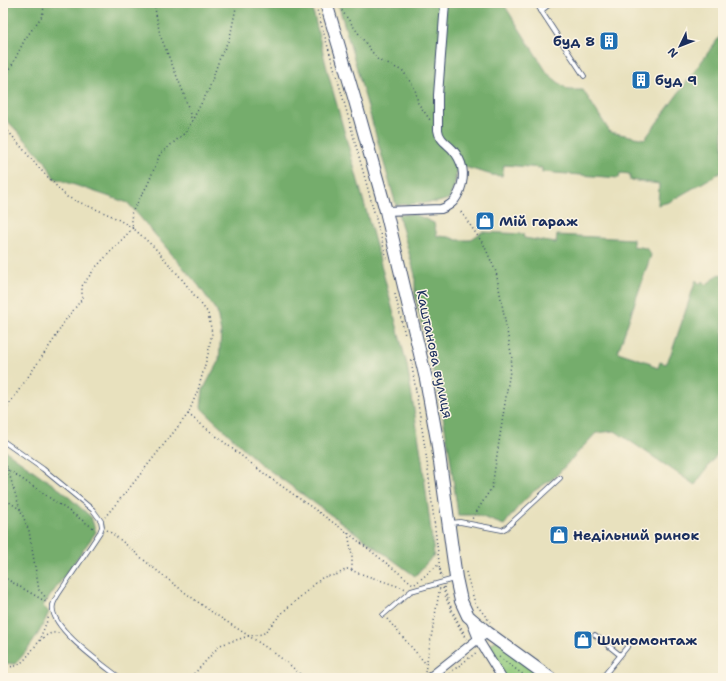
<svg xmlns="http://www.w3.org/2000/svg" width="726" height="681" viewBox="0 0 726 681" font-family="'Shantell Sans',sans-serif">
	<rect width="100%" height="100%" fill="#fcf5e5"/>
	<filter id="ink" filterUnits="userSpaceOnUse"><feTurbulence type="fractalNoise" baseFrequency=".025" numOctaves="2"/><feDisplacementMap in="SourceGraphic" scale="8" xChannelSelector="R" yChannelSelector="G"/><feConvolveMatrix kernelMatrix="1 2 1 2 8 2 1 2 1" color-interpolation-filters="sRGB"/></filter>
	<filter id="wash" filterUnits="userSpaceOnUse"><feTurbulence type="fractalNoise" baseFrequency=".012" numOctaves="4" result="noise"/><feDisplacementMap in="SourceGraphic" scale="16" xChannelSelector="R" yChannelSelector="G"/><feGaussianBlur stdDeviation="0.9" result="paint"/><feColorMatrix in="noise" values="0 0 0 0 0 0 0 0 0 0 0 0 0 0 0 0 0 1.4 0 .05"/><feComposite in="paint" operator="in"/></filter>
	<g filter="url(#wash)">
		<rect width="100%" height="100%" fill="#e8e1be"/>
		<path fill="#90c97c" stroke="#567c6d" d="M 497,640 L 550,678 L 502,678 L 484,648 Z"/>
		<g fill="#74ad6c" stroke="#486e65">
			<path d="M 3,3 L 311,3 L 328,73 L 378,253 L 407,365 L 422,460 L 434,555 L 415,576 L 258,462 L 201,408 L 203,390 L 219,360 L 221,333 L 217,312 L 199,286 L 128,203 L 54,178 L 45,161 L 3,116 Z"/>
			<path d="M 338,3 L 503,3 L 548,74 L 568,90 L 583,90 L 610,132 L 645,139 L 723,32 L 723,171 L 669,202 L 658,205 L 659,184 L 630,180 L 630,174 L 620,173 L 619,178 L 542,172 L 542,168 L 504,165 L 502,176 L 492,175 L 458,165 L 454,187 L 449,199 L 438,202 L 396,205 Z"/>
			<path d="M 398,213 C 403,215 406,214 411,214 C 419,215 427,220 434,223 L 437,236 L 449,237 L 457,240 L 470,240 L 482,232 L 523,234 L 524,238 L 556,243 L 557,235 L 633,239 L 633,246 L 646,248 L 651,255 L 618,352 L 651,363 L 650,365 L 658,368 L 660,362 L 666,364 L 672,351 L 696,280 L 700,284 L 702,281 L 706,285 L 719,274 L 723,276 L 723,446 L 695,485 L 615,431 L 596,433 L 554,478 L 534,491 L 518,507 L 504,525 L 477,515 L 458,515 L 450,456 L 440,400 L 415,295 L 415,275 Z"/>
			<path d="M 3,449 L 62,491 L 91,517 L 96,532 L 43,606 L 49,612 C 39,634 31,647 15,664 L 3,663 Z"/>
		</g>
	</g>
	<g filter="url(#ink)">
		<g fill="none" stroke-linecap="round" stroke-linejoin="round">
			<defs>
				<g id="lane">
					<path d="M 536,3 L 584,76"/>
					<path d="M 541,11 L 551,3"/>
					<path d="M 3,441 L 43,469 L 93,510 L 101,521 L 102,527 L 100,532 C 89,549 78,565 67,581 C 63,588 55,597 53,605 C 48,627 105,666 120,678"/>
					<path d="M 450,523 L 460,522 L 502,530 L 506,528 L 560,478"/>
					<path d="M 383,615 L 411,591 L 454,579"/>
					<path d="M 595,635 L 620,655"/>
					<path d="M 602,678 L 631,642"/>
				</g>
				<g id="street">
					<path d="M 386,211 L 441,209 C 452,205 456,200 460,190 C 466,174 463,161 452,149 C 446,143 439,139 438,130 L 438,95 L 445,3"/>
					<path d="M 470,619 L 478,639 L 502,678"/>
					<path d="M 429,678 L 478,639 L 488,633"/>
				</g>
				<path id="secondary" d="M 326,3 L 354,97 L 386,211 L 426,379 L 437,440 L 456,578 L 461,601 L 468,616 L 488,633 L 550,678"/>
			</defs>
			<use href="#lane" stroke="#3a4a6c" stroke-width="5.5"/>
			<use href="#street" stroke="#3a4a6c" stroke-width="10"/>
			<use href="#secondary" stroke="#3a4a6c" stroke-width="14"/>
			<g stroke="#3a4a6c" stroke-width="1.5" stroke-dasharray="1 3" stroke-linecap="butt">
				<path d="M 154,3 L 160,35 L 184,94 L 192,121"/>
				<path d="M 315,3 L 343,98 L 387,259"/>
				<path d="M 337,4 L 378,60 L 403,71 L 415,89 L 418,103 L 430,120"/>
				<path d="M 3,78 L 8,73 L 25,39 L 42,16 L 45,3"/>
				<path d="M 3,125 L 38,167 L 67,197 L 112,216 L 133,228 L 155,248 L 181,278 L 208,313 L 212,333 L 208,354 L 198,390 L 188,414 L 131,486 L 105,517"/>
				<path d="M 461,212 L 484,245 L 496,272 L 512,358 L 492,487 L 472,519"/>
				<path d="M 395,294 L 405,335"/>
				<path d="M 411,360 L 426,454 L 441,578"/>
				<path d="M 3,413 L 55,338 L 64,322 L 82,299 L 82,286 L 96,267 L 133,228 L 131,214 L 148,184 L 160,154 L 186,132 L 209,89 L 219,60 L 230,37 L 237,3"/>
				<path d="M 188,414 L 266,475 L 348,533 L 413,584"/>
				<path d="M 3,459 L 8,470 L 19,506 L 29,531 L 39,590 L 49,601"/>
				<path d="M 3,466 L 95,529"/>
				<path d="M 3,498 L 21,510"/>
				<path d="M 107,530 C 122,540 135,553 150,565 C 171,582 193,599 215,614 C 246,635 278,652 304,678"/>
				<path d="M 348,533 L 352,555 L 352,571"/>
				<path d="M 440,569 L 442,577"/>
				<path d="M 466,572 L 475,603 L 490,622"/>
				<path d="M 3,577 L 48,603"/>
				<path d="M 415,584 L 438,565"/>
				<path d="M 444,587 C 449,605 457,621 467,638"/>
				<path d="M 443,588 C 448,606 456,622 466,639"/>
				<path d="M 387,619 L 426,664"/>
				<path d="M 39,641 L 49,616"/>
				<path d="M 499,657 L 528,678"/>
				<path d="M 3,667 C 9,667 16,667 21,663 C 33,653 41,630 59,633"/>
				<path d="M 425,672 L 440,587"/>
				<path d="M 187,678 L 196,672 L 220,645 L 249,636 L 263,634 L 284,611 L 323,577 L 336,575 L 347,569 L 406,589"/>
				<path d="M 443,678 L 477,652"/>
			</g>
			<use href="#lane" stroke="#fff" stroke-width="4"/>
			<use href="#street" stroke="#fff" stroke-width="8"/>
			<use href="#secondary" stroke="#fff" stroke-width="12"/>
		</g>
	</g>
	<defs>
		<symbol id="building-square" viewBox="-11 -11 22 22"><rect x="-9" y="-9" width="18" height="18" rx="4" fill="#1f6fb2" stroke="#fcf5e5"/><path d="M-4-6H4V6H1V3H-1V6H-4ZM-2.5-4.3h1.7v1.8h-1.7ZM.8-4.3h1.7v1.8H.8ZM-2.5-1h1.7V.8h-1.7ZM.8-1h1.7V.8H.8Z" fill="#fff"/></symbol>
		<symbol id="shop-square" viewBox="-11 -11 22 22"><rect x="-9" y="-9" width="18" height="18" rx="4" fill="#1f6fb2" stroke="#fcf5e5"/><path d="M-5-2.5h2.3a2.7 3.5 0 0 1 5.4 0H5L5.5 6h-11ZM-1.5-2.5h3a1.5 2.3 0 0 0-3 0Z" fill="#fff"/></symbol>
	</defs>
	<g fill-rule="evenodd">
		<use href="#building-square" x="598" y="30" width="22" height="22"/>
		<use href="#building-square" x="630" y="69" width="22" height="22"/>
		<use href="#shop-square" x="474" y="210" width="22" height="22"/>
		<use href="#shop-square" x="548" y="524" width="22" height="22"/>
		<use href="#shop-square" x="572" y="629" width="22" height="22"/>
	</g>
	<g text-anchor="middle" stroke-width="3" stroke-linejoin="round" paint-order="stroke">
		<g font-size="14" font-weight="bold" fill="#1b2f5e" stroke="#fcf5e5" text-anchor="start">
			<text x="595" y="46" text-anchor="end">буд 8</text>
			<text x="655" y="85">буд 9</text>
			<text x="499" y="226">Мій гараж</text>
			<text x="573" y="540">Недільний ринок</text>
			<text x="597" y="645">Шиномонтаж</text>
		</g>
		<g font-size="14" fill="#1b2f5e" stroke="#fcf5e5">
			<text transform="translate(435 354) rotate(78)" y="5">Каштанова вулиця</text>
		</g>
	</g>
	<rect width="726" height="681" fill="none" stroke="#fcf5e5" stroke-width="16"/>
	<g transform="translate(680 46) rotate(227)" stroke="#fcf5e5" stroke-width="3" paint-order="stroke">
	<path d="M0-3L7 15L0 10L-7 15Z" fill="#1b2f5e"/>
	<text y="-6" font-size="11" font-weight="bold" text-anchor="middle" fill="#1b2f5e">N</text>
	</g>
</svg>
